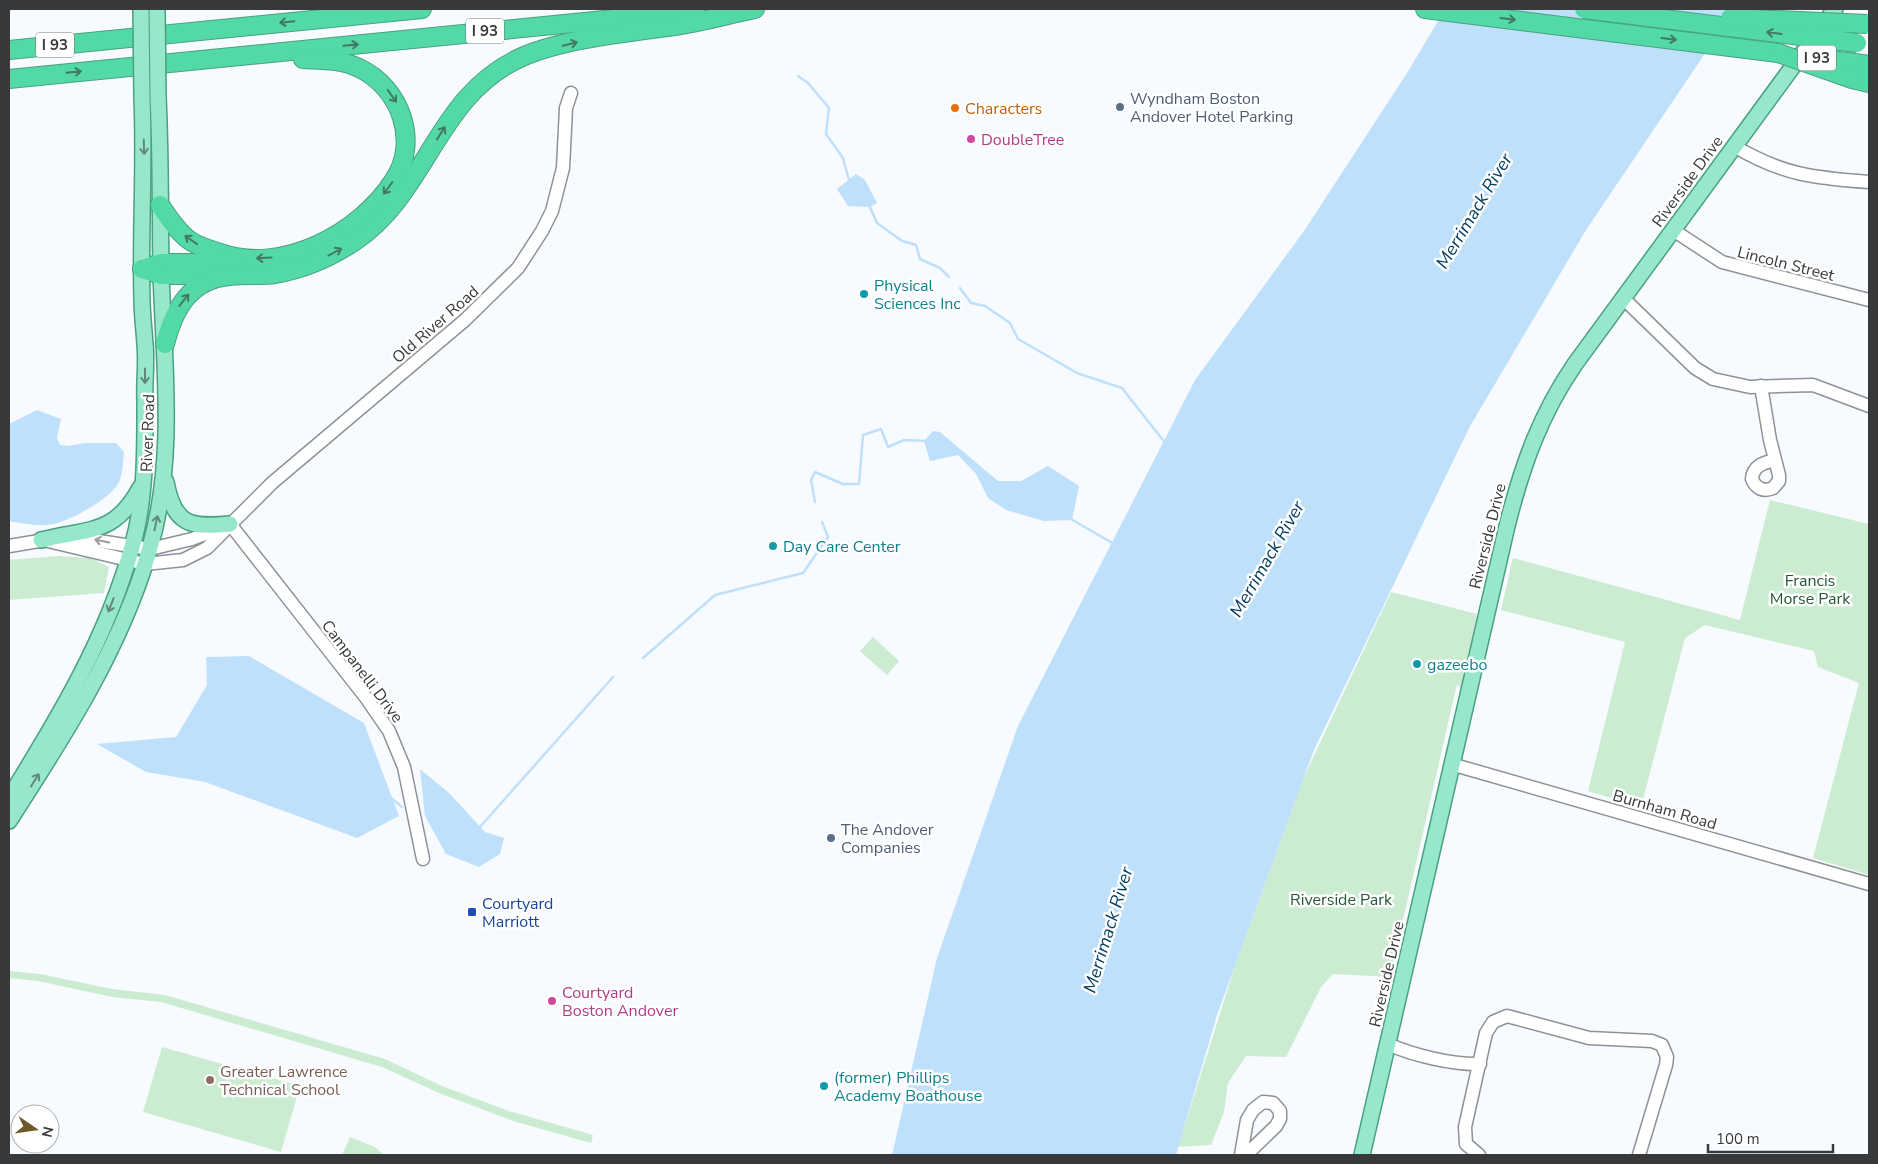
<svg xmlns="http://www.w3.org/2000/svg" width="1878" height="1164" viewBox="0 0 1878 1164" font-family="'Nunito Sans',sans-serif">
	<rect width="100%" height="100%" fill="#f7faff"/>
	<g fill="#cbecd1">
		<path d="M 1770,500 L 1869,524 L 1869,875 L 1813,858 L 1859,683 L 1818,667 L 1814,651 L 1705,625 L 1685,638 L 1641,807 L 1588,791 L 1625,642 L 1501,610 L 1513,558 L 1740,620 Z"/>
		<path d="M 59,556 L 90,558 L 109,567 L 104,593 L 9,600 L 9,560 Z"/>
		<path d="M 1391,592 L 1477,614 L 1462,689 L 1457,684 L 1390,977 L 1333,974 L 1321,987 L 1286,1057 L 1246,1056 L 1228,1083 L 1224,1112 L 1211,1145 L 1178,1147 L 1235,966 L 1304,777 Z"/>
		<path d="M 873,637 L 899,661 L 887,675 L 860,651 Z"/>
		<path d="M 9,971 L 40,974 L 112,989 L 165,995 L 385,1059 L 442,1086 L 509,1111 L 593,1135 L 591,1143 L 513,1121 L 439,1093 L 382,1067 L 161,1002 L 112,997 L 38,981 L 9,978 Z"/>
		<path d="M 162,1047 L 300,1086 L 281,1152 L 143,1112 Z"/>
		<path d="M 350,1137 L 375,1147 L 384,1155 L 342,1155 Z"/>
	</g>
	<g fill="#bfe0fb">
		<path d="M 1445,9 L 1735,9 L 1586,230 L 1469,428 L 1314,750 L 1217,1015 L 1176,1155 L 892,1155 L 937,958 L 1018,726 L 1195,380 L 1304,231 L 1409,70 Z"/>
		<path d="M 856,174 L 865,180 L 877,203 L 870,207 L 848,206 L 837,189 Z"/>
		<path d="M 37,410 L 61,419 L 57,438 L 60,445 L 68,446 L 84,443 L 116,443 L 124,452 C 123,461 123,473 119,482 C 111,499 66,524 47,525 C 34,526 22,523 9,521 L 9,424 Z"/>
		<path d="M 933,431 L 940,432 L 998,481 L 1021,481 L 1048,466 L 1079,486 L 1072,520 L 1044,521 L 1006,510 L 988,498 L 976,474 L 958,455 L 930,461 L 924,441 Z"/>
		<path d="M 249,656 L 364,723 L 399,816 L 357,838 L 205,782 L 146,772 L 97,744 L 176,737 L 207,685 L 206,657 Z"/>
		<path d="M 420,769 L 449,793 L 485,832 L 504,838 L 500,854 L 479,867 L 446,854 L 425,816 Z"/>
	</g>
	<g fill="none" stroke-linecap="round" stroke-linejoin="round">
		<g stroke="#bfe0fb" stroke-width="2.5">
			<path d="M 798,76 L 808,83 L 829,108 L 826,134 L 843,158 L 849,180"/>
			<path d="M 870,207 L 877,223 L 902,241 L 916,245 L 920,259 L 940,268 L 949,277"/>
			<path d="M 960,288 L 971,303 L 985,306 L 1010,323 L 1018,339 L 1077,373 L 1122,388 L 1166,444"/>
			<path d="M 815,502 L 811,480 L 815,472 L 843,484 L 859,484 L 863,435 L 881,429 L 888,447 L 904,440 L 927,441"/>
			<path d="M 1069,518 L 1114,544"/>
			<path d="M 643,658 L 715,595 L 803,573 L 828,537 L 822,522"/>
			<path d="M 390,797 L 402,807"/>
			<path d="M 479,828 L 613,677"/>
		</g>
		<defs>
			<g id="minor">
				<path d="M 1734,146 C 1783,175 1814,178 1869,182"/>
				<path d="M 1673,230 L 1722,262 L 1869,300"/>
				<path d="M 1623,298 L 1695,368 L 1713,379 L 1750,387 L 1813,385 L 1869,406"/>
				<path d="M 1761,386 L 1770,440 L 1779,475 L 1779,481 L 1773,488 C 1764,492 1756,489 1752,479 C 1753,465 1764,463 1775,460"/>
				<path d="M 230,524 L 367,699 L 389,731 L 404,767 L 423,859"/>
				<path d="M 73,537 L 150,549 L 192,539 L 223,527"/>
				<path d="M 48,541 L 145,564 L 183,560 L 207,548 L 272,483 L 465,320 L 518,268 L 542,231 L 552,211 L 563,168 L 566,108 L 571,93"/>
				<path d="M 9,546 L 51,539"/>
				<path d="M 1451,764 L 1869,884"/>
				<path d="M 1388,1044 C 1412,1055 1453,1065 1480,1064"/>
				<path d="M 1241,1155 L 1247,1120 L 1253,1110 L 1263,1102 L 1273,1103 L 1280,1111 L 1280,1119 L 1276,1126 L 1246,1155"/>
				<path d="M 1479,1155 L 1466,1144 L 1465,1127 L 1486,1033 L 1493,1022 L 1507,1016 L 1589,1038 L 1652,1041 L 1662,1045 L 1667,1057 L 1666,1065 L 1639,1155"/>
			</g>
			<g id="major">
				<path d="M 166,482 C 174,525 190,528 230,524"/>
				<path d="M 41,540 C 88,528 114,536 140,488"/>
				<path d="M 9,798 C 58,719 107,638 132,547 C 146,499 145,451 145,401 C 144,382 147,363 145,344 C 144,329 142,314 142,299 C 140,232 145,165 142,98"/>
				<path d="M 9,821 C 64,736 121,648 149,551 C 176,460 164,366 161,273 C 160,215 161,156 158,97"/>
				<path d="M 1362,1155 L 1507,526 C 1522,466 1540,415 1575,364 L 1835,9"/>
			</g>
			<g id="highway">
				<path d="M 1425,9 L 1778,53"/>
				<path d="M 9,50 L 422,9"/>
				<path d="M 1855,63 L 1869,65"/>
				<path d="M 9,79 L 695,11"/>
				<path d="M 1852,79 L 1869,83"/>
				<path d="M 160,205 C 168,217 177,231 189,240 C 198,247 210,249 220,253 C 283,275 360,233 394,180 C 420,141 400,87 359,68 C 341,59 322,60 303,59"/>
				<path d="M 142,269 L 161,263 L 220,263 L 233,258"/>
				<path d="M 142,269 L 161,275 L 216,275"/>
				<path d="M 165,344 C 174,309 190,279 230,276 C 245,274 260,276 275,274 C 304,269 331,257 355,241 C 428,192 436,95 522,57 C 565,38 634,32 681,25 C 706,21 730,14 755,9"/>
			</g>
		</defs>
		<use href="#minor" stroke="#8e9297" stroke-width="15"/>
		<use href="#major" stroke="#49a181" stroke-width="18"/>
		<use href="#highway" stroke="#49a181" stroke-width="20"/>
		<use href="#minor" stroke="#fff" stroke-width="12"/>
		<use href="#major" stroke="#97e8ca" stroke-width="15"/>
		<use href="#highway" stroke="#52d9a6" stroke-width="18"/>
		<defs>
			<g id="major-bridge">
				<path d="M 141,9 L 142,98"/>
				<path d="M 157,9 L 158,97"/>
			</g>
			<g id="highway-bridge">
				<path d="M 1584,9 L 1857,43"/>
				<path d="M 1730,18 L 1867,24"/>
				<path d="M 1778,53 L 1852,79"/>
				<path d="M 1814,58 L 1855,63"/>
			</g>
		</defs>
		<use href="#major-bridge" stroke="#49a181" stroke-width="18" stroke-linecap="butt"/>
		<use href="#highway-bridge" stroke="#49a181" stroke-width="20" stroke-linecap="butt"/>
		<use href="#major-bridge" stroke="#97e8ca" stroke-width="15"/>
		<use href="#highway-bridge" stroke="#52d9a6" stroke-width="18"/>
	</g>
	<defs><path id="oneway-shaft" d="M-6 0H5M1.5-3L5.5 0L1.5 3" fill="none" stroke-width="1.6" stroke-linecap="round" stroke-linejoin="round" transform="scale(1.25)"/></defs>
	<g stroke="#427966">
		<use href="#oneway-shaft" transform="translate(1508 19) rotate(7)"/>
		<use href="#oneway-shaft" transform="translate(287 22) rotate(174)"/>
		<use href="#oneway-shaft" transform="translate(1774 33) rotate(-172)"/>
		<use href="#oneway-shaft" transform="translate(1669 39) rotate(7)"/>
		<use href="#oneway-shaft" transform="translate(570 44) rotate(-13)"/>
		<use href="#oneway-shaft" transform="translate(351 45) rotate(-6)"/>
		<use href="#oneway-shaft" transform="translate(74 72) rotate(-6)"/>
		<use href="#oneway-shaft" transform="translate(392 96) rotate(55)"/>
		<use href="#oneway-shaft" transform="translate(441 133) rotate(-58)"/>
		<use href="#oneway-shaft" transform="translate(388 188) rotate(127)"/>
		<use href="#oneway-shaft" transform="translate(191 240) rotate(-145)"/>
		<use href="#oneway-shaft" transform="translate(335 252) rotate(-28)"/>
		<use href="#oneway-shaft" transform="translate(264 258) rotate(177)"/>
		<use href="#oneway-shaft" transform="translate(184 300) rotate(-51)"/>
	</g>
	<g stroke="#62887b">
		<use href="#oneway-shaft" transform="translate(144 147) rotate(88)"/>
		<use href="#oneway-shaft" transform="translate(145 376) rotate(90)"/>
		<use href="#oneway-shaft" transform="translate(156 523) rotate(-78)"/>
		<use href="#oneway-shaft" transform="translate(111 605) rotate(111)"/>
		<use href="#oneway-shaft" transform="translate(35 780) rotate(-58)"/>
	</g>
	<use stroke="#9b9c9d" href="#oneway-shaft" transform="translate(102 541) rotate(-168)"/>
	<g fill="#5c6f8a" stroke="#fff" stroke-width="2">
		<circle cx="1120" cy="107" r="5"/>
		<circle cx="831" cy="838" r="5"/>
	</g>
	<circle fill="#e8710a" stroke="#fff" stroke-width="2" cx="955" cy="108" r="5"/>
	<g fill="#d1479c" stroke="#fff" stroke-width="2">
		<circle cx="971" cy="139" r="5"/>
		<circle cx="552" cy="1001" r="5"/>
	</g>
	<g fill="#0f9aa8" stroke="#fff" stroke-width="2">
		<circle cx="864" cy="294" r="5"/>
		<circle cx="773" cy="546" r="5"/>
		<circle cx="1417" cy="664" r="5"/>
		<circle cx="824" cy="1086" r="5"/>
	</g>
	<rect fill="#1a4fb4" stroke="#fff" stroke-width="2" x="467" y="907" width="10" height="10" rx="2.5"/>
	<circle fill="#8d6e63" stroke="#fff" stroke-width="2" cx="210" cy="1080" r="5"/>
	<g text-anchor="middle" stroke-width="5" stroke-linejoin="round" paint-order="stroke">
		<g fill="#fff" stroke="#737476" stroke-width="1">
			<rect x="466" y="18.5" width="38" height="25" rx="4"/>
			<rect x="36" y="32.5" width="38" height="25" rx="4"/>
			<rect x="1798" y="45.5" width="38" height="25" rx="4"/>
		</g>
		<g font-size="15" font-weight="bold" fill="#37393b">
			<text x="485" y="36">I 93</text>
			<text x="55" y="50">I 93</text>
			<text x="1817" y="63">I 93</text>
		</g>
		<g font-size="16" fill="#4e5e75" stroke="#fff" text-anchor="start">
			<text x="1130" y="104">Wyndham Boston<tspan x="1130" dy="18">Andover Hotel Parking</tspan></text>
			<text x="841" y="835">The Andover<tspan x="841" dy="18">Companies</tspan></text>
		</g>
		<g font-size="16" fill="#c56008" stroke="#fff" text-anchor="start">
			<text x="965" y="114">Characters</text>
		</g>
		<g font-size="16" fill="#b23c85" stroke="#fff" text-anchor="start">
			<text x="981" y="145">DoubleTree</text>
			<text x="562" y="998">Courtyard<tspan x="562" dy="18">Boston Andover</tspan></text>
		</g>
		<g font-size="16" fill="#37393b" stroke="#fff">
			<text transform="translate(1687 181) rotate(-54)" y="6">Riverside Drive</text>
			<text transform="translate(1786 263) rotate(14)" y="6">Lincoln Street</text>
			<text transform="translate(435 324) rotate(-41)" y="6">Old River Road</text>
			<text transform="translate(147 433) rotate(-88)" y="6">River Road</text>
			<text transform="translate(1487 536) rotate(-76)" y="6">Riverside Drive</text>
			<text transform="translate(363 671) rotate(53)" y="6">Campanelli Drive</text>
			<text transform="translate(1665 809) rotate(16)" y="6">Burnham Road</text>
			<text transform="translate(1386 974) rotate(-77)" y="6">Riverside Drive</text>
		</g>
		<g font-size="16" fill="#0d838f" stroke="#fff" text-anchor="start">
			<text x="874" y="291">Physical<tspan x="874" dy="18">Sciences Inc</tspan></text>
			<text x="783" y="552">Day Care Center</text>
			<text x="1427" y="670">gazeebo</text>
			<text x="834" y="1083">(former) Phillips<tspan x="834" dy="18">Academy Boathouse</tspan></text>
		</g>
		<g font-size="16" fill="#245834" stroke="#fff">
			<text x="1810" y="586">Francis<tspan x="1810" dy="18">Morse Park</tspan></text>
			<text x="1341" y="905">Riverside Park</text>
		</g>
		<g font-size="16" fill="#164399" stroke="#fff" text-anchor="start">
			<text x="482" y="909">Courtyard<tspan x="482" dy="18">Marriott</tspan></text>
		</g>
		<g font-size="16" fill="#785e54" stroke="#fff" text-anchor="start">
			<text x="220" y="1077">Greater Lawrence<tspan x="220" dy="18">Technical School</tspan></text>
		</g>
		<g font-size="18" font-style="italic" fill="#003a5c" stroke="#fff">
			<text transform="translate(1474 211) rotate(-59)" y="6">Merrimack River</text>
			<text transform="translate(1267 559) rotate(-60)" y="6">Merrimack River</text>
			<text transform="translate(1108 930) rotate(-73)" y="6">Merrimack River</text>
		</g>
	</g>
	<rect width="1878" height="1164" fill="none" stroke="#37393b" stroke-width="20"/>
	<g transform="translate(35 1129) rotate(103)"><circle r="24" fill="#ffffff" stroke="#afb0b1"/>
	<path d="M0-4L9 19L0 12L-9 19Z" fill="#6d5a29"/>
	<text y="-8" font-size="14" font-weight="bold" text-anchor="middle" fill="#37393b">N</text>
	</g>
	<path d="M1708 1144v8h125v-8" fill="none" stroke="#37393b" stroke-width="2.5"/>
	<text x="1716" y="1144" font-size="15" fill="#37393b" stroke="#ffffff" stroke-width="4" paint-order="stroke">100 m</text>
</svg>
